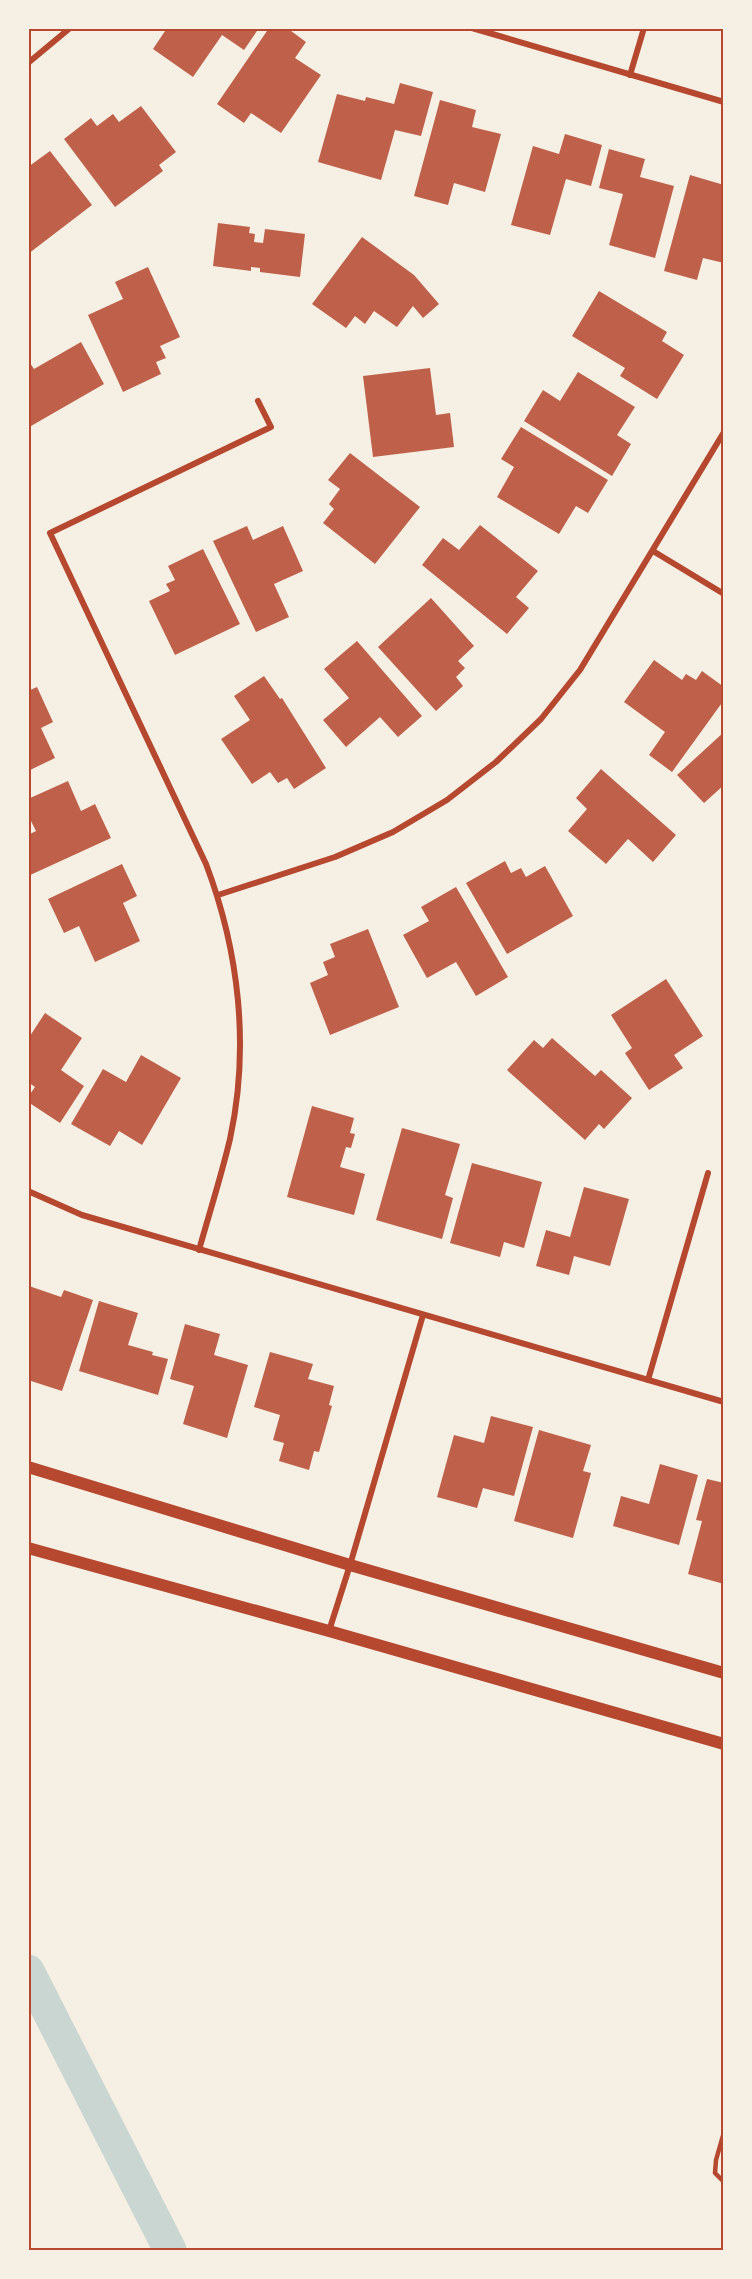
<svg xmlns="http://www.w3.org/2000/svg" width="752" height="2279" viewBox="0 0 752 2279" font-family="'PT Sans',sans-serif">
	<rect width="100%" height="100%" fill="#f6efe4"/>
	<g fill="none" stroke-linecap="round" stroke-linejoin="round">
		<path stroke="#c9d6d2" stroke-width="33" d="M 28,1971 L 170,2250"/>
	</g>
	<g fill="#bf614a">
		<path d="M 167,28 L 259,28 L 244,50 L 222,35 L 193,77 L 153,49 Z"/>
		<path d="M 269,28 L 287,28 L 306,42 L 295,58 L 321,75 L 281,133 L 251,113 L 244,123 L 217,104 Z"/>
		<path d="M 400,83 L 433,92 L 421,136 L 395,130 L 381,180 L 318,162 L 337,94 L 365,101 L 366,97 L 394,104 Z"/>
		<path d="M 440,100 L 476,110 L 472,127 L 501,134 L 485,192 L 454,183 L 448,205 L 414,196 Z"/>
		<path d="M 141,106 L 176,152 L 159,165 L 163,171 L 115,207 L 64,139 L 91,118 L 97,126 L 113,114 L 119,122 Z"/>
		<path d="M 565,134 L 602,145 L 591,186 L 566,179 L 550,235 L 511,225 L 533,146 L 559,154 Z"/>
		<path d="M 609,149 L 645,159 L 640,177 L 674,186 L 655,258 L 609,245 L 623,194 L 599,188 Z"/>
		<path d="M 50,151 L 92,205 L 28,254 L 28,195 L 31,193 L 28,189 L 28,167 Z"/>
		<path d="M 690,175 L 724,185 L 724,263 L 703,258 L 697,280 L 664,271 Z"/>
		<path d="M 218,223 L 250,227 L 249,233 L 255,234 L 254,242 L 263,243 L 265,229 L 305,234 L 300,277 L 260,272 L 260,268 L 251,267 L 251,271 L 213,266 Z"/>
		<path d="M 362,237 L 414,275 L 439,304 L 423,318 L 413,306 L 397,327 L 374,311 L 365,324 L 355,316 L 346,328 L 312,304 Z"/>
		<path d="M 148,267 L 180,337 L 160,346 L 166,358 L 156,362 L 161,374 L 123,392 L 88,315 L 123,299 L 115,282 Z"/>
		<path d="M 599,291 L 667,332 L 662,341 L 684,355 L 657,399 L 620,376 L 625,368 L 572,336 Z"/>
		<path d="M 81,342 L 104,384 L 31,426 L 28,421 L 28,360 L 34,369 Z"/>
		<path d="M 430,368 L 436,415 L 450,413 L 454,447 L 373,457 L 363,376 Z"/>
		<path d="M 578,372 L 635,407 L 617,435 L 631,444 L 612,476 L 524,421 L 543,390 L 560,401 Z"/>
		<path d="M 521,427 L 608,480 L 588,513 L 576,506 L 559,534 L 497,497 L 514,467 L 501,459 Z"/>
		<path d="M 350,453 L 420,507 L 375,564 L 323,523 L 334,509 L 329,504 L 340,489 L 328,480 Z"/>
		<path d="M 480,525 L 538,571 L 516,597 L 529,608 L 507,634 L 422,565 L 443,538 L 459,550 Z"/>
		<path d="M 247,526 L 253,540 L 283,526 L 303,571 L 274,584 L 289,617 L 256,632 L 213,541 Z"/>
		<path d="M 203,549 L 240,624 L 175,655 L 149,601 L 170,591 L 166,584 L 175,580 L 168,566 Z"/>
		<path d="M 431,598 L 474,646 L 458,661 L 465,668 L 456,677 L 463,686 L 436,711 L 378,647 Z"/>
		<path d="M 357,641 L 422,716 L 398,737 L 380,717 L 346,747 L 323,720 L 349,698 L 324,669 Z"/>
		<path d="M 654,660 L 682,680 L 686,674 L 696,680 L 702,671 L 724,687 L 724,700 L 672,772 L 649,755 L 665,732 L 624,702 Z"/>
		<path d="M 264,676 L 280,699 L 282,698 L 326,768 L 294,789 L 287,778 L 278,783 L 270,772 L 252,784 L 221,739 L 250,720 L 234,696 Z"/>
		<path d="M 37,687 L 53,722 L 41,728 L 55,758 L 28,771 L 28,691 Z"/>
		<path d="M 724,732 L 724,785 L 704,803 L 677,775 Z"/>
		<path d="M 601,769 L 676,835 L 653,862 L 628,839 L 606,864 L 568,831 L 587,809 L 576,798 Z"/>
		<path d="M 68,781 L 81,811 L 95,804 L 111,838 L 28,876 L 28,835 L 36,831 L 28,815 L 28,799 Z"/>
		<path d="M 505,861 L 511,873 L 521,868 L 526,877 L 545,866 L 573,916 L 507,954 L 466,883 Z"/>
		<path d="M 122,864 L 137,896 L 123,903 L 140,941 L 95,962 L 79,926 L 64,933 L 48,899 Z"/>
		<path d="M 456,887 L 508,977 L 476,996 L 456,962 L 427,978 L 403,935 L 429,921 L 421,907 Z"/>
		<path d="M 368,929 L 399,1007 L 330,1035 L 310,983 L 328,975 L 323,962 L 335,957 L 330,944 Z"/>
		<path d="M 666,979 L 703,1036 L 674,1055 L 683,1068 L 649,1090 L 625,1053 L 632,1048 L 611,1015 Z"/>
		<path d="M 45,1013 L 82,1038 L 61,1070 L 84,1086 L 60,1123 L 28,1102 L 28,1097 L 35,1087 L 28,1082 L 28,1039 Z"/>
		<path d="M 552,1038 L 595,1076 L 601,1070 L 632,1098 L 604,1129 L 599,1124 L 585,1140 L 507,1070 L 534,1040 L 543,1048 Z"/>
		<path d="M 141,1055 L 181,1078 L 142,1145 L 119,1131 L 110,1146 L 71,1124 L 103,1069 L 126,1082 Z"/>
		<path d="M 312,1106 L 354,1118 L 350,1133 L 355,1134 L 351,1148 L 346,1147 L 340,1167 L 365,1174 L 354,1215 L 287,1197 Z"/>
		<path d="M 402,1128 L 460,1144 L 445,1195 L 453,1198 L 442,1239 L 376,1220 Z"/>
		<path d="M 472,1163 L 542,1182 L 524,1248 L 504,1242 L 500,1257 L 450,1243 Z"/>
		<path d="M 584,1187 L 629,1199 L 610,1266 L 574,1256 L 569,1275 L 536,1266 L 546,1230 L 570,1237 Z"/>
		<path d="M 29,1286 L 61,1297 L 64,1290 L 93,1300 L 62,1391 L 28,1380 Z"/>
		<path d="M 99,1301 L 138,1313 L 128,1345 L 153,1352 L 152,1355 L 168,1359 L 158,1395 L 79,1371 Z"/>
		<path d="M 185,1324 L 220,1334 L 214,1355 L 248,1365 L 227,1438 L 183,1424 L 194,1386 L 170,1379 Z"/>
		<path d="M 270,1352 L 313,1364 L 308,1379 L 334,1386 L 329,1405 L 332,1406 L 319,1452 L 314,1451 L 309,1470 L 279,1461 L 284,1443 L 273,1440 L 280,1415 L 254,1407 Z"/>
		<path d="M 491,1416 L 533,1427 L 514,1496 L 483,1488 L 477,1508 L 437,1497 L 454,1435 L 484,1443 Z"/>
		<path d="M 539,1430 L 591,1445 L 583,1471 L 591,1473 L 573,1538 L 514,1521 Z"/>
		<path d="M 660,1464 L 698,1475 L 679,1545 L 613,1526 L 621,1496 L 649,1504 Z"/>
		<path d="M 707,1479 L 724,1483 L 724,1584 L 688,1574 L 702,1521 L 696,1520 Z"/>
	</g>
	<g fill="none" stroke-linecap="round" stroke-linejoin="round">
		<path stroke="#b5482f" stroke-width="4.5" d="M 724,2132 L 716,2160 L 715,2173 L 724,2182"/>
		<g stroke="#b5482f" stroke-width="6">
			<path d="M 472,28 L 724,102"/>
			<path d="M 28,63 L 70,28"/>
			<path d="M 630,75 L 644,28"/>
			<path d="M 653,551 L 724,594"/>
			<path d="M 218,895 L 335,857 L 393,832 L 447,800 L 496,762 L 541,719 L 580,670 L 724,432"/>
			<path d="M 28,1191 L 82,1215 L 724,1402"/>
			<path d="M 199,1250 C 209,1214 221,1177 230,1139 C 250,1047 239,951 206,864 L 50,533 L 271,427 L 258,401"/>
			<path d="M 648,1380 L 708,1173"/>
			<path d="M 329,1631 L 350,1565 L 423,1315"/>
		</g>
		<g stroke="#b5482f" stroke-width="12">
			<path d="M 28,1467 L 350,1565 L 724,1673"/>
			<path d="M 28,1548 L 329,1631 L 724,1744"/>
		</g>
	</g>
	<rect width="752" height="2279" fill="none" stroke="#f6efe4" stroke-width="60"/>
	<rect x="30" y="30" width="692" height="2219" fill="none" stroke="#b5482f" stroke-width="2"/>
</svg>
